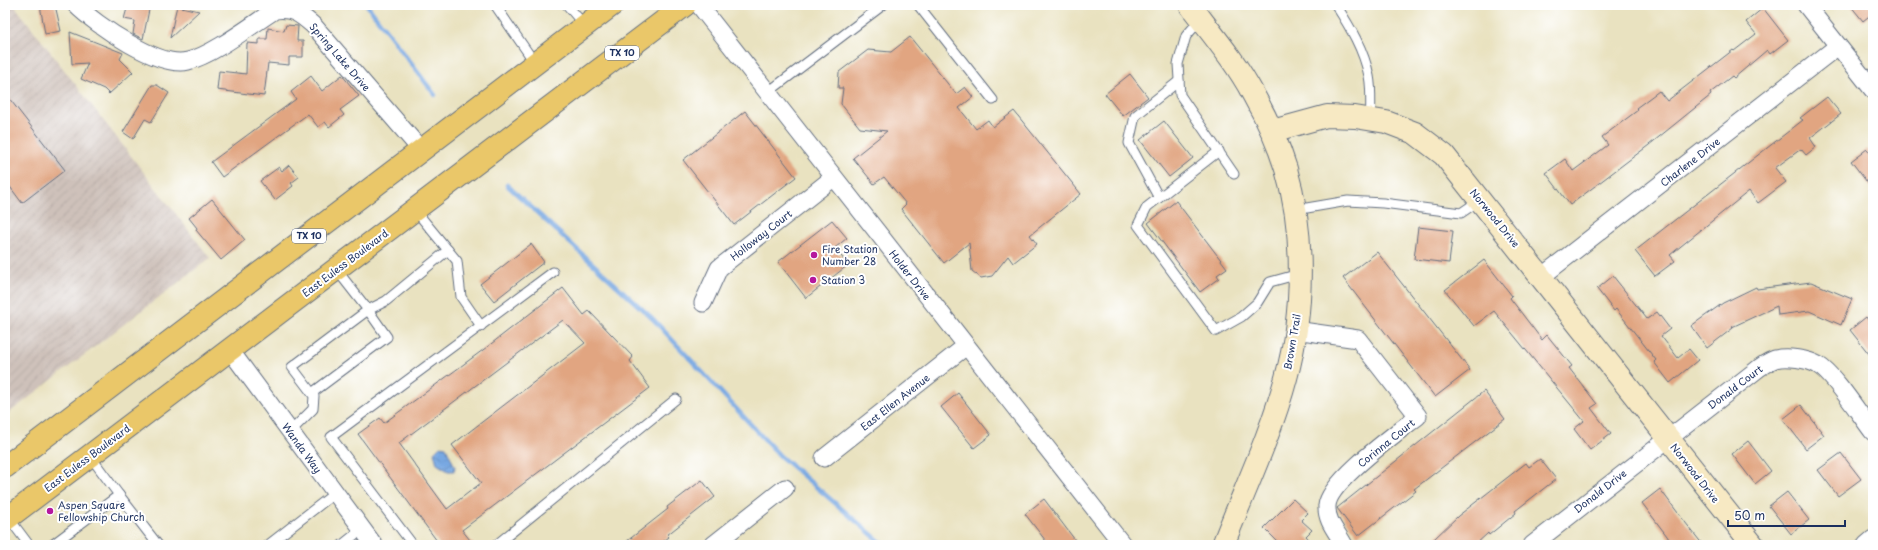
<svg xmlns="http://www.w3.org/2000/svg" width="1878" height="550" viewBox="0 0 1878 550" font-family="'Playpen Sans',sans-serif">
	<defs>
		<pattern id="industrial-furrows" width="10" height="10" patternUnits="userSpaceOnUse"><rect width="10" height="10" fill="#cec1ba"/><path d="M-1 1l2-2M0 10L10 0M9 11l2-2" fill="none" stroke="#b0a6a2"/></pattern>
		<pattern id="water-waves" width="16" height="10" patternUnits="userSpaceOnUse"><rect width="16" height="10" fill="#78a8e2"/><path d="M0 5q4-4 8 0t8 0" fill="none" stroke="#6289ba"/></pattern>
	</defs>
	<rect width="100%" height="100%" fill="#fff"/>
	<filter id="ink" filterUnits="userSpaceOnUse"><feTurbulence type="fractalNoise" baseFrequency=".025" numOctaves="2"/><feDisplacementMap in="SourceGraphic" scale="8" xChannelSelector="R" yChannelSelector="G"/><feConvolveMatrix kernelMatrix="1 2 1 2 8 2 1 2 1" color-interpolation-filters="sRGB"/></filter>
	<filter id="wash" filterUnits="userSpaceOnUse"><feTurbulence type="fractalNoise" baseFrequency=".012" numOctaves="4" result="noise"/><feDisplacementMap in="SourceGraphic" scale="16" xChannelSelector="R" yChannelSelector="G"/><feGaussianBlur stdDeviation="0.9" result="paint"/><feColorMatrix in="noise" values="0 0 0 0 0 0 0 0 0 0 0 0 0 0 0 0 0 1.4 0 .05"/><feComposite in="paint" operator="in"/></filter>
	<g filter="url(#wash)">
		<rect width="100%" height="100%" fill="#e9e2c0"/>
		<path fill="url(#industrial-furrows)" d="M 5,5 L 14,5 L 210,258 L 5,416 Z"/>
		<path fill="url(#water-waves)" stroke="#4a6ca0" d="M 440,446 L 446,447 L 455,467 L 454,471 L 448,471 L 437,464 L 434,452 Z"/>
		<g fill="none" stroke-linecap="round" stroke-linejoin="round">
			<g stroke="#78a8e2" stroke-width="4.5">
				<path d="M 367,5 L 435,95"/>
				<path d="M 507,185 L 653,319 L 780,456 L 884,545"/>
			</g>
		</g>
		<g id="blocks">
			<g fill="#e1a581" fill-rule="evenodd">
				<path d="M 40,5 L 55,5 L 61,31 L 45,34 Z"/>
				<path d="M 128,5 L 150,5 L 143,39 L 133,34 L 135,21 L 124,19 Z"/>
				<path d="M 1850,5 L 1873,5 L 1873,13 L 1863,21 Z"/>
				<path d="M 177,6 L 199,11 L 170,38 L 175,14 Z"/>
				<path d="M 1763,8 L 1788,40 L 1770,54 L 1767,50 L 1734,78 L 1732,76 L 1710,93 L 1711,95 L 1649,145 L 1570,205 L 1546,173 L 1565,159 L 1573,171 L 1608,145 L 1602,137 L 1638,110 L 1636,108 L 1659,91 L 1667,101 L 1733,50 L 1734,51 L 1756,34 L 1746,22 Z"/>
				<path d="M 286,25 L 298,26 L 297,41 L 303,41 L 303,57 L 289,57 L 289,65 L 268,63 L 264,96 L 217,90 L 219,71 L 246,74 L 247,43 L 259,44 L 259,39 L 267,39 L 268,28 L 284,31 Z"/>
				<path d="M 70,32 L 123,53 L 120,59 L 133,72 L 109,94 L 104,89 L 81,79 L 88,63 L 72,64 Z"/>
				<path d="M 910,37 L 956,94 L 965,87 L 973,97 L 959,108 L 976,129 L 988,120 L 993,127 L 1014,111 L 1081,194 L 1030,235 L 1037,244 L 1013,263 L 1008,256 L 992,276 L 981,278 L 972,271 L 969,243 L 944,263 L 901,209 L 906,204 L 884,177 L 874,184 L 853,158 L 887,131 L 860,128 L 841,104 L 843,88 L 838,88 L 839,72 L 868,50 L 891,52 Z"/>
				<path d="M 1130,74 L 1148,97 L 1123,116 L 1105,94 Z"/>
				<path d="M 342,75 L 359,96 L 340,110 L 344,115 L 329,127 L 325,122 L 318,127 L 308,114 L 222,177 L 211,162 L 296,99 L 291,92 L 311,76 L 322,91 Z"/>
				<path d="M 152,85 L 157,85 L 169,93 L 151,122 L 145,119 L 133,139 L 123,132 Z"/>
				<path d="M 5,93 L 65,170 L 22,203 L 5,180 Z"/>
				<path d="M 1827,97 L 1841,114 L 1810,138 L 1816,147 L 1806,155 L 1801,149 L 1775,168 L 1786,182 L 1758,203 L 1749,191 L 1670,255 L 1675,261 L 1655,276 L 1635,251 L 1803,120 L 1800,118 Z"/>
				<path d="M 745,111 L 796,177 L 734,225 L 683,160 Z"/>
				<path d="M 1164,121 L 1193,158 L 1169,177 L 1140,140 Z"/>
				<path d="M 1867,149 L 1873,156 L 1873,190 L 1851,161 Z"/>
				<path d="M 289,165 L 299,177 L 291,183 L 293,186 L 275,200 L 260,181 L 279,167 L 282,171 Z"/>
				<path d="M 212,199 L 245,240 L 221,260 L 196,230 L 197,228 L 189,218 Z"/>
				<path d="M 1176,201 L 1227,268 L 1217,275 L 1219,278 L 1200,292 L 1148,223 Z"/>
				<path d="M 832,220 L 847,238 L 835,248 L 848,265 L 806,298 L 778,262 Z"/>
				<path d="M 1418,227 L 1453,231 L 1449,263 L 1414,259 Z"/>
				<path d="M 531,244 L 544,262 L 494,301 L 480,284 Z"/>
				<path d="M 1377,252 L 1470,370 L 1435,397 L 1343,278 Z"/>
				<path d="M 1484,260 L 1512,296 L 1510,298 L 1542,340 L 1547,335 L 1572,366 L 1569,368 L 1597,404 L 1591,408 L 1611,434 L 1590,450 L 1574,429 L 1584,421 L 1494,311 L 1474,326 L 1445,290 Z"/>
				<path d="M 1613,276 L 1647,319 L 1657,312 L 1670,329 L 1661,336 L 1678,358 L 1689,349 L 1698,360 L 1670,383 L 1654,362 L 1656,360 L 1616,309 L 1614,311 L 1597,289 Z"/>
				<path d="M 1811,282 L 1852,299 L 1841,325 L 1809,311 L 1778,315 L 1777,306 L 1732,327 L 1733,328 L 1707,348 L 1691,326 L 1723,303 L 1756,287 L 1757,289 Z"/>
				<path d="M 563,288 L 584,315 L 589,311 L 633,357 L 630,361 L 650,388 L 462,530 L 474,545 L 440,545 L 358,434 L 380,418 L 384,423 L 487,347 ZM 563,320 L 585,343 L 452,445 L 481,483 L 447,509 L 399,443 Z"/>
				<path d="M 1866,317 L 1873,326 L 1873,359 L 1850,330 Z"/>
				<path d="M 1484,391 L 1505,419 L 1414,489 L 1416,491 L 1358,536 L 1337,508 Z"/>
				<path d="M 958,393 L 991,435 L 974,448 L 941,407 Z"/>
				<path d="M 1801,405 L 1824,435 L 1806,449 L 1783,419 Z"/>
				<path d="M 1748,441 L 1771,471 L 1755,484 L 1732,454 Z"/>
				<path d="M 1841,453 L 1861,479 L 1838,496 L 1818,470 Z"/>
				<path d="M 1540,459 L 1556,479 L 1515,511 L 1516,513 L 1489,535 L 1488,533 L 1475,545 L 1440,545 L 1434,539 L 1458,516 L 1526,463 L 1529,467 Z"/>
				<path d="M 702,480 L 715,497 L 667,535 L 669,537 L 659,545 L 622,545 L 668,509 L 667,507 Z"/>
				<path d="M 1660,489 L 1678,513 L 1703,545 L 1673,545 L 1667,536 L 1642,503 Z"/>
				<path d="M 1787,492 L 1809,520 L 1791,534 L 1769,506 Z"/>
				<path d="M 1044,499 L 1075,540 L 1069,545 L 1049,545 L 1025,514 Z"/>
				<path d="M 1293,499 L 1308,513 L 1301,520 L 1312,530 L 1306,536 L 1314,545 L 1281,545 L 1264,528 Z"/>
			</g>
		</g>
	</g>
	<g filter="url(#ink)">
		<use href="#blocks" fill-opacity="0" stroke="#636e80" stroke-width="1"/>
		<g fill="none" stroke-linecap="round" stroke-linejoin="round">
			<defs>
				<g id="lane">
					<path d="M 495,5 L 535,63"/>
					<path d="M 567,5 L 585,26"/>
					<path d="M 918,5 L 993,100"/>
					<path d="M 1336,5 C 1350,27 1364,50 1369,76 C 1372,90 1370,106 1371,120"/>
					<path d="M 1201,19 L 1186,36 L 1178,64 L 1180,95 L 1234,174"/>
					<path d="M 767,93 L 883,5"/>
					<path d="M 1219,151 L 1147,207 L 1138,225 L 1216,331 L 1241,317 L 1257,303 L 1270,282 L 1299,274"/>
					<path d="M 1159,198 L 1129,143 L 1135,116 L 1179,81"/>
					<path d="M 415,210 L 457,261 L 461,297 L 481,326"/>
					<path d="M 1295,210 L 1348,201 L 1383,203 L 1461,213 L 1480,200"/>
					<path d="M 312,393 L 387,337 L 368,310 L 386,301 L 448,250"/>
					<path d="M 290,432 L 313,409 L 314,396 L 292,367 L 368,310 L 336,269"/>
					<path d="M 119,495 L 158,545"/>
					<path d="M 8,517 L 29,545"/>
					<path d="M 52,545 L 119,495 L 90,456"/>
					<path d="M 268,545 L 335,493"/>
					<path d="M 342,545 L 362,529"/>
					<path d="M 413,545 L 331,437 L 553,272"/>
					<path d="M 496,545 L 676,399"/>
				</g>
				<g id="street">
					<path d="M 76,5 C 96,25 160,69 188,61 C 213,55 253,24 275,10 C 293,7 301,15 314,26 L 421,150"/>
					<path d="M 699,5 L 1123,545"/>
					<path d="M 1806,5 L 1873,90"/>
					<path d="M 1541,277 L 1838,46"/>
					<path d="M 703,303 L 719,268 L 833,178"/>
					<path d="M 1295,330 L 1358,339 L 1418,416 C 1398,432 1328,482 1327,506 C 1326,521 1337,532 1344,545"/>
					<path d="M 230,350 L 374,545"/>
					<path d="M 824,458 L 966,346"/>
					<path d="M 713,545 L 785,488"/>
					<path d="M 1532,545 L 1754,372 C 1760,367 1767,362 1775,359 C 1787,356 1808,359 1818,365 C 1834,374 1860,415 1873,432"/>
					<path d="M 1866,545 L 1873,539"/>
				</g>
				<g id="secondary">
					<path d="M 1190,5 C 1212,34 1236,62 1253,94 C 1266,117 1278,143 1286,169 C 1305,233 1304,313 1286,378 C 1271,434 1244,491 1223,545"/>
					<path d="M 1272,131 L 1327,116 L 1355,117 L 1386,122 L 1415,133 L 1444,155 L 1753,545"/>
				</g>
				<g id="primary">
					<path d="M 5,467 L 612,5"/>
					<path d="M 5,520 L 685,5"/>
				</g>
			</defs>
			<use href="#lane" stroke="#636e80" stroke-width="11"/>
			<use href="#street" stroke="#636e80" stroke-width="19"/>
			<use href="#secondary" stroke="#636e80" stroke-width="24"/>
			<use href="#primary" stroke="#636e80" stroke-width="24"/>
			<use href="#lane" stroke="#fff" stroke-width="9"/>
			<use href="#street" stroke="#fff" stroke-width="17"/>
			<use href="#secondary" stroke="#f7e9c3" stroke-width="22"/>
			<use href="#primary" stroke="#eac769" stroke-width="22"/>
		</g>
	</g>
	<g fill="#b5179e" stroke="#fff" stroke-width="1.5">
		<circle cx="814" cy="255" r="4"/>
		<circle cx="813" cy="280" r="4"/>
		<circle cx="50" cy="511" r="4"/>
	</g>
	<g text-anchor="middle" stroke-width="4" stroke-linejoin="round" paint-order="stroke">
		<g fill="#fff" stroke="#5f6d8e" stroke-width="1">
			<rect x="605" y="46" width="34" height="14" rx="3"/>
			<rect x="292" y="229" width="34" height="14" rx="3"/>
		</g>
		<g font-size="9" font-weight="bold" fill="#1b2f5e">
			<text x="622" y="56">TX 10</text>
			<text x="309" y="239">TX 10</text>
		</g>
		<g font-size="10" fill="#1b2f5e" stroke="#fff">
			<text transform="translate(340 57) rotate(49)" y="4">Spring Lake Drive</text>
			<text transform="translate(1690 162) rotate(-38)" y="4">Charlene Drive</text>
			<text transform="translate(1495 218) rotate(51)" y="4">Norwood Drive</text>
			<text transform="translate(761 235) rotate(-38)" y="4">Holloway Court</text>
			<text transform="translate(345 263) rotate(-37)" y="4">East Euless Boulevard</text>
			<text transform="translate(910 275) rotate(52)" y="4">Holder Drive</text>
			<text transform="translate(1292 342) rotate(-80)" y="4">Brown Trail</text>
			<text transform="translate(1735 387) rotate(-37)" y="4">Donald Court</text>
			<text transform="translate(895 402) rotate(-38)" y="4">East Ellen Avenue</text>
			<text transform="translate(1386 443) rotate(-39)" y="4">Corinna Court</text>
			<text transform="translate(302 448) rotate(54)" y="4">Wanda Way</text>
			<text transform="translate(87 458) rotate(-37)" y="4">East Euless Boulevard</text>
			<text transform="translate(1695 473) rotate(52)" y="4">Norwood Drive</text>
			<text transform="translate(1600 491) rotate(-38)" y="4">Donald Drive</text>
		</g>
		<g font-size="10" fill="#1b2f5e" stroke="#fff" text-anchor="start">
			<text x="822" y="253">Fire Station<tspan x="822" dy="12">Number 28</tspan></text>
			<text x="821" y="284">Station 3</text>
			<text x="58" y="509">Aspen Square<tspan x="58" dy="12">Fellowship Church</tspan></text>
		</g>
	</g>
	<rect width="1878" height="550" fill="none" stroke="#fff" stroke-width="20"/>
	<path d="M1728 520v6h117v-6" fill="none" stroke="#1b2f5e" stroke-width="2"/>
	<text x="1734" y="520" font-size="12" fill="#1b2f5e" stroke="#ffffff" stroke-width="3" paint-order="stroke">50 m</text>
</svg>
